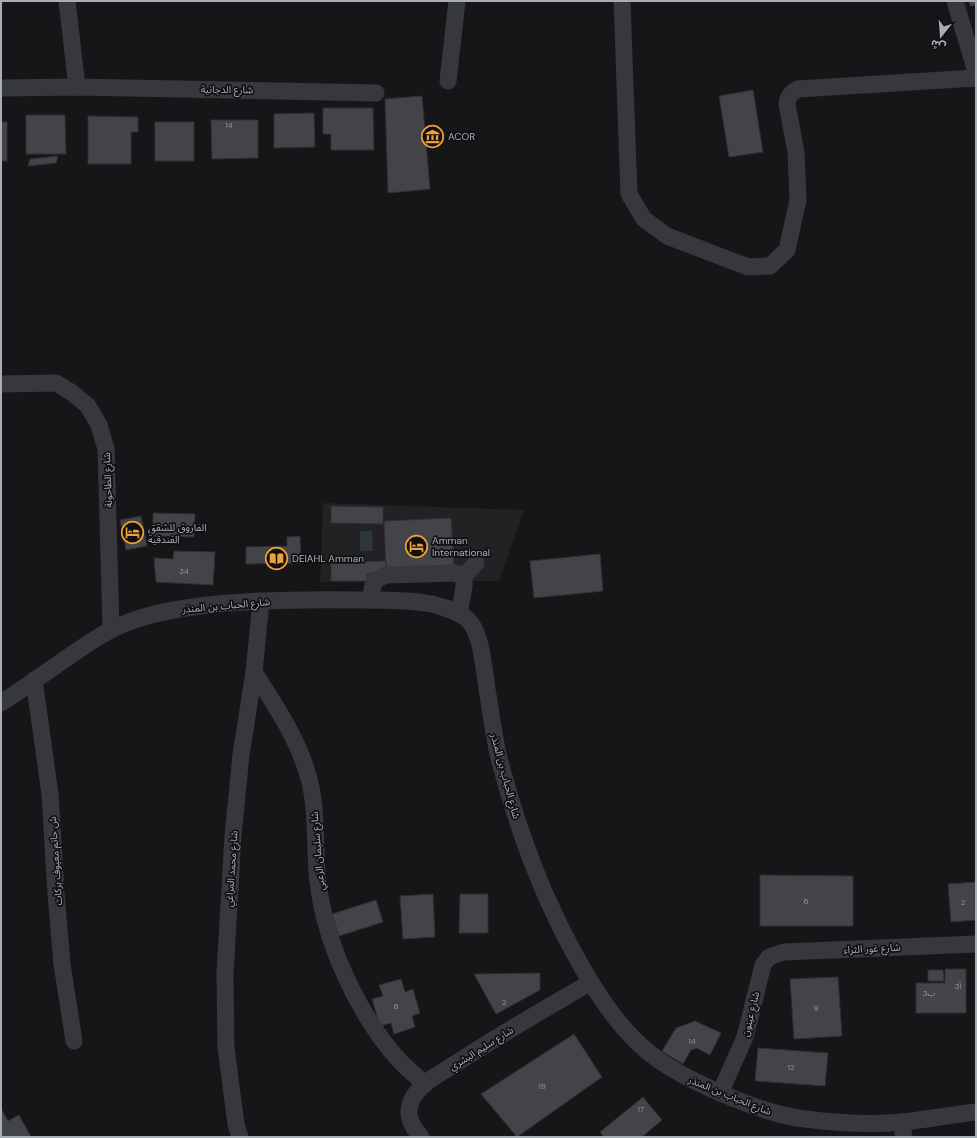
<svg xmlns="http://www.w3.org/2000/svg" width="977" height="1138" viewBox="0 0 977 1138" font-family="'DM Sans','Noto Sans Arabic',sans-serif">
	<rect width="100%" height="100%" fill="#161618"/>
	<path fill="#222225" d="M 323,503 L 524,510 L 499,581 L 320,582 Z"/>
	<path fill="#2c363b" d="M 360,531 L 372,531 L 373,551 L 360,551 Z"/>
	<g fill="#424448" stroke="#303034">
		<path d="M 969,1 L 976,1 L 976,5 L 970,6 Z"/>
		<path d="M 753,90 L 763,152 L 729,157 L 719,96 Z"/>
		<path d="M 422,96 L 430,189 L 388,193 L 385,99 Z"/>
		<path d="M 323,108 L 373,108 L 374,150 L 331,150 L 331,134 L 323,134 Z"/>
		<path d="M 314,113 L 315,147 L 274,148 L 274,114 Z"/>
		<path d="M 26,115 L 65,115 L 66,154 L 26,154 Z"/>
		<path d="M 88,116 L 138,117 L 138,132 L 131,132 L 131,164 L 88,164 Z"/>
		<path d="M 211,120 L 258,120 L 258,158 L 212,159 Z"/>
		<rect x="1" y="122" width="6" height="39"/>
		<rect x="155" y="122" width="39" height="39"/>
		<path d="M 58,156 L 56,163 L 28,166 L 30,159 Z"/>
		<path d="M 331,506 L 383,507 L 383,524 L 331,523 Z"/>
		<path d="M 153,513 L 195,514 L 194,537 L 153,536 Z"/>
		<path d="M 141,516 L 147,546 L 126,550 L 120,520 Z"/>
		<path d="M 451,518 L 454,565 L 386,569 L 384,521 Z"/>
		<path d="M 300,536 L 301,563 L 246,564 L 246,547 L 287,546 L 287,537 Z"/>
		<path d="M 174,551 L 215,552 L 213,585 L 156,582 L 154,558 L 173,559 Z"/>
		<path d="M 600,554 L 603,591 L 534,598 L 530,561 Z"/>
		<path d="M 386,561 L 386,569 L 367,574 L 367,581 L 331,581 L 331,563 Z"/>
		<path d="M 760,875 L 853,876 L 853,926 L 760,926 Z"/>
		<path d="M 976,882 L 976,920 L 951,922 L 948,884 Z"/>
		<path d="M 433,894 L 435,937 L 403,939 L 400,896 Z"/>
		<path d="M 460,894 L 488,894 L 488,933 L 459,933 Z"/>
		<path d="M 376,900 L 383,922 L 339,936 L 332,914 Z"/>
		<path d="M 945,969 L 966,969 L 966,1013 L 916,1013 L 916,983 L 945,983 Z"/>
		<path d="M 928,970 L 943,970 L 944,981 L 928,981 Z"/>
		<path d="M 540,973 L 540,990 L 496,1014 L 474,974 Z"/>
		<path d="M 838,977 L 842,1036 L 794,1039 L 790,979 Z"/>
		<path d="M 401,979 L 405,992 L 413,989 L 420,1013 L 412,1016 L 415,1027 L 394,1034 L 391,1023 L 380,1026 L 372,999 L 383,996 L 379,985 Z"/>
		<path d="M 695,1021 L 721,1033 L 710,1055 L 697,1048 L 691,1050 L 683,1064 L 662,1051 L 676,1028 Z"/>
		<path d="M 574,1034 L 602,1077 L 517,1137 L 481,1094 Z"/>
		<path d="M 758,1048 L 828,1053 L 825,1086 L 755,1081 Z"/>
		<path d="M 643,1097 L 662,1120 L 642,1137 L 604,1137 L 600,1132 Z"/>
		<path d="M 1,1108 L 8,1121 L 19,1115 L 31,1137 L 1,1137 Z"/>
	</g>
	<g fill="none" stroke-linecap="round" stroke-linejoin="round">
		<g stroke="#37383d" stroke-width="17">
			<path d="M 67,1 L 77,87"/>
			<path d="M 622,1 L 629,194 L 644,219 L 667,236 L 748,267 L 770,266 L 787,250 L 798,200 L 796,152 L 787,104 C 788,96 791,93 798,89 L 976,78"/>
			<path d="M 955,1 L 976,72"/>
			<path d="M 448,81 L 457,1"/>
			<path d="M 1,88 L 77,87 L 376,93"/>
			<path d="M 1,384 L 56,383 L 71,392 L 88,406 L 99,425 L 106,449 L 111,629"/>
			<path d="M 464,576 L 476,563"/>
			<path d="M 370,600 L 373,585 L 375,580 L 386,575 L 455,573 L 464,576 L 464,587 L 459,614"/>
			<path d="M 254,672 C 275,705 299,740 309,779 C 318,813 314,848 318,882 C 325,943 358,1014 398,1059 C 406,1068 416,1076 425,1084"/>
			<path d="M 34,680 L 50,794 L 56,894 L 62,964 L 74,1041"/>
			<path d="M 1,703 C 21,690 41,676 61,662 C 83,647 104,631 129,622 C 152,613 176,609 200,606 C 254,599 311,599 366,600 C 387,600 410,600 432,604 C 443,607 459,611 468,620 C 483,634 484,675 488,695 C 491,715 494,735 498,754 C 517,829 544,902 583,969 C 599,996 615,1021 638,1043 C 665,1069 701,1085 735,1099 C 758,1108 780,1116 805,1119 C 837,1123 872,1125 904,1122 C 928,1119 952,1115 976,1112"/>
			<path d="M 720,1093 L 745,1037 L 763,965 L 769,957 L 784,952 L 976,944"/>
			<path d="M 901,1122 L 904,1137"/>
			<path d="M 240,1137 L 236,1124 L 226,1048 L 225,973 L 233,836 L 241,755 L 254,672 L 261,601"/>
			<path d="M 421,1137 C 410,1124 404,1112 414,1096 C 423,1082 441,1073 455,1064 C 499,1035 545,1009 591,982"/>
		</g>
	</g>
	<defs>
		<symbol id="museum-ring" viewBox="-11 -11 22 22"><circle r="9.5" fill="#111113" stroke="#eba03b" stroke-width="1.5"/><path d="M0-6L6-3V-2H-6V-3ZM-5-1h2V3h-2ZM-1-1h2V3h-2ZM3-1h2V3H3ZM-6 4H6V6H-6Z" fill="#eba03b"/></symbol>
		<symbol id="hotel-ring" viewBox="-11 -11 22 22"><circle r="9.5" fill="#111113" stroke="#eba03b" stroke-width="1.5"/><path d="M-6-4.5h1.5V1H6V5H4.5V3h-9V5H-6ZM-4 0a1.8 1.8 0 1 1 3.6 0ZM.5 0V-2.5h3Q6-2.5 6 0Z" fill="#eba03b"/></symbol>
		<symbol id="library-ring" viewBox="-11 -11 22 22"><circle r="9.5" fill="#111113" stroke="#eba03b" stroke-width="1.5"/><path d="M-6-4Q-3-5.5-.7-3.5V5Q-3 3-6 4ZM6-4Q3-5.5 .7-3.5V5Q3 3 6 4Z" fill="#eba03b"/></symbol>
	</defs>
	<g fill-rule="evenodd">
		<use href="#museum-ring" x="420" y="124" width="25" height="25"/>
		<use href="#hotel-ring" x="120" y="520" width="25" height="25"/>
		<use href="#hotel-ring" x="404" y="534" width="25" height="25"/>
		<use href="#library-ring" x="264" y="546" width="25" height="25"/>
	</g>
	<g text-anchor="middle" stroke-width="3.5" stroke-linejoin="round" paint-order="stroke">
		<g font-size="8" fill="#8e949b">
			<text x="229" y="128">14</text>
			<text x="184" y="574">34</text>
			<text x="806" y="904">6</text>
			<text x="963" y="905">2</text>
			<text x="958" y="989">3أ</text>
			<text x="929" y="996">3ب</text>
			<text x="504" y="1005">2</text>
			<text x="396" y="1009">6</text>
			<text x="816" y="1011">9</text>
			<text x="692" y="1044">14</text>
			<text x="791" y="1070">12</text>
			<text x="542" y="1089">19</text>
			<text x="641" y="1112">17</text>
		</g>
		<g font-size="10" fill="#a8aeb7" stroke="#111113">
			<text transform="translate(227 89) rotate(1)" y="4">شارع الدجانية</text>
			<text transform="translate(107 480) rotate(-92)" y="4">شارع الطاحونة</text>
			<text transform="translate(226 605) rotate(-5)" y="4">شارع الحباب بن المنذر</text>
			<text transform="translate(506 776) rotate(75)" y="4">شارع الحباب بن المنذر</text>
			<text transform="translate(317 851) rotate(-95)" y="4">شارع سليمان الزعبي</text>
			<text transform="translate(55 861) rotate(-94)" y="4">ش حاتم معيوف بركات</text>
			<text transform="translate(231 869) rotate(-86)" y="4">شارع محمد المراغي</text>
			<text transform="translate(872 948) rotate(-3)" y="4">شارع غور الثراء</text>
			<text transform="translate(750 1014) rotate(-76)" y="4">شارع عينون</text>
			<text transform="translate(481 1048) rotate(-32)" y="4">شارع سليم البشري</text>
			<text transform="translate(730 1095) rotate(22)" y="4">شارع الحباب بن المنذر</text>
		</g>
		<g font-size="10" fill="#a8aeb7" stroke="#111113" text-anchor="start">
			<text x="448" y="140">ACOR</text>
			<text x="148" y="531">الفاروق للشقق<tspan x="148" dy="12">الفندقية</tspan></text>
			<text x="432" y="544">Amman<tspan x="432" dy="12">International</tspan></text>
			<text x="292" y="562">DEIAHL Amman</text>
		</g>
	</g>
	<rect width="977" height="1138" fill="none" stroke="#a8aeb7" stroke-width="4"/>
	<g transform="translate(941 36) rotate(197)" stroke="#111113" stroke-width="3" paint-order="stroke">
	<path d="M0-3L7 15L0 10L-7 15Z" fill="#a8aeb7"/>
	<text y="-6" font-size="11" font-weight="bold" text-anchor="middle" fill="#a8aeb7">ش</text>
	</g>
</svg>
